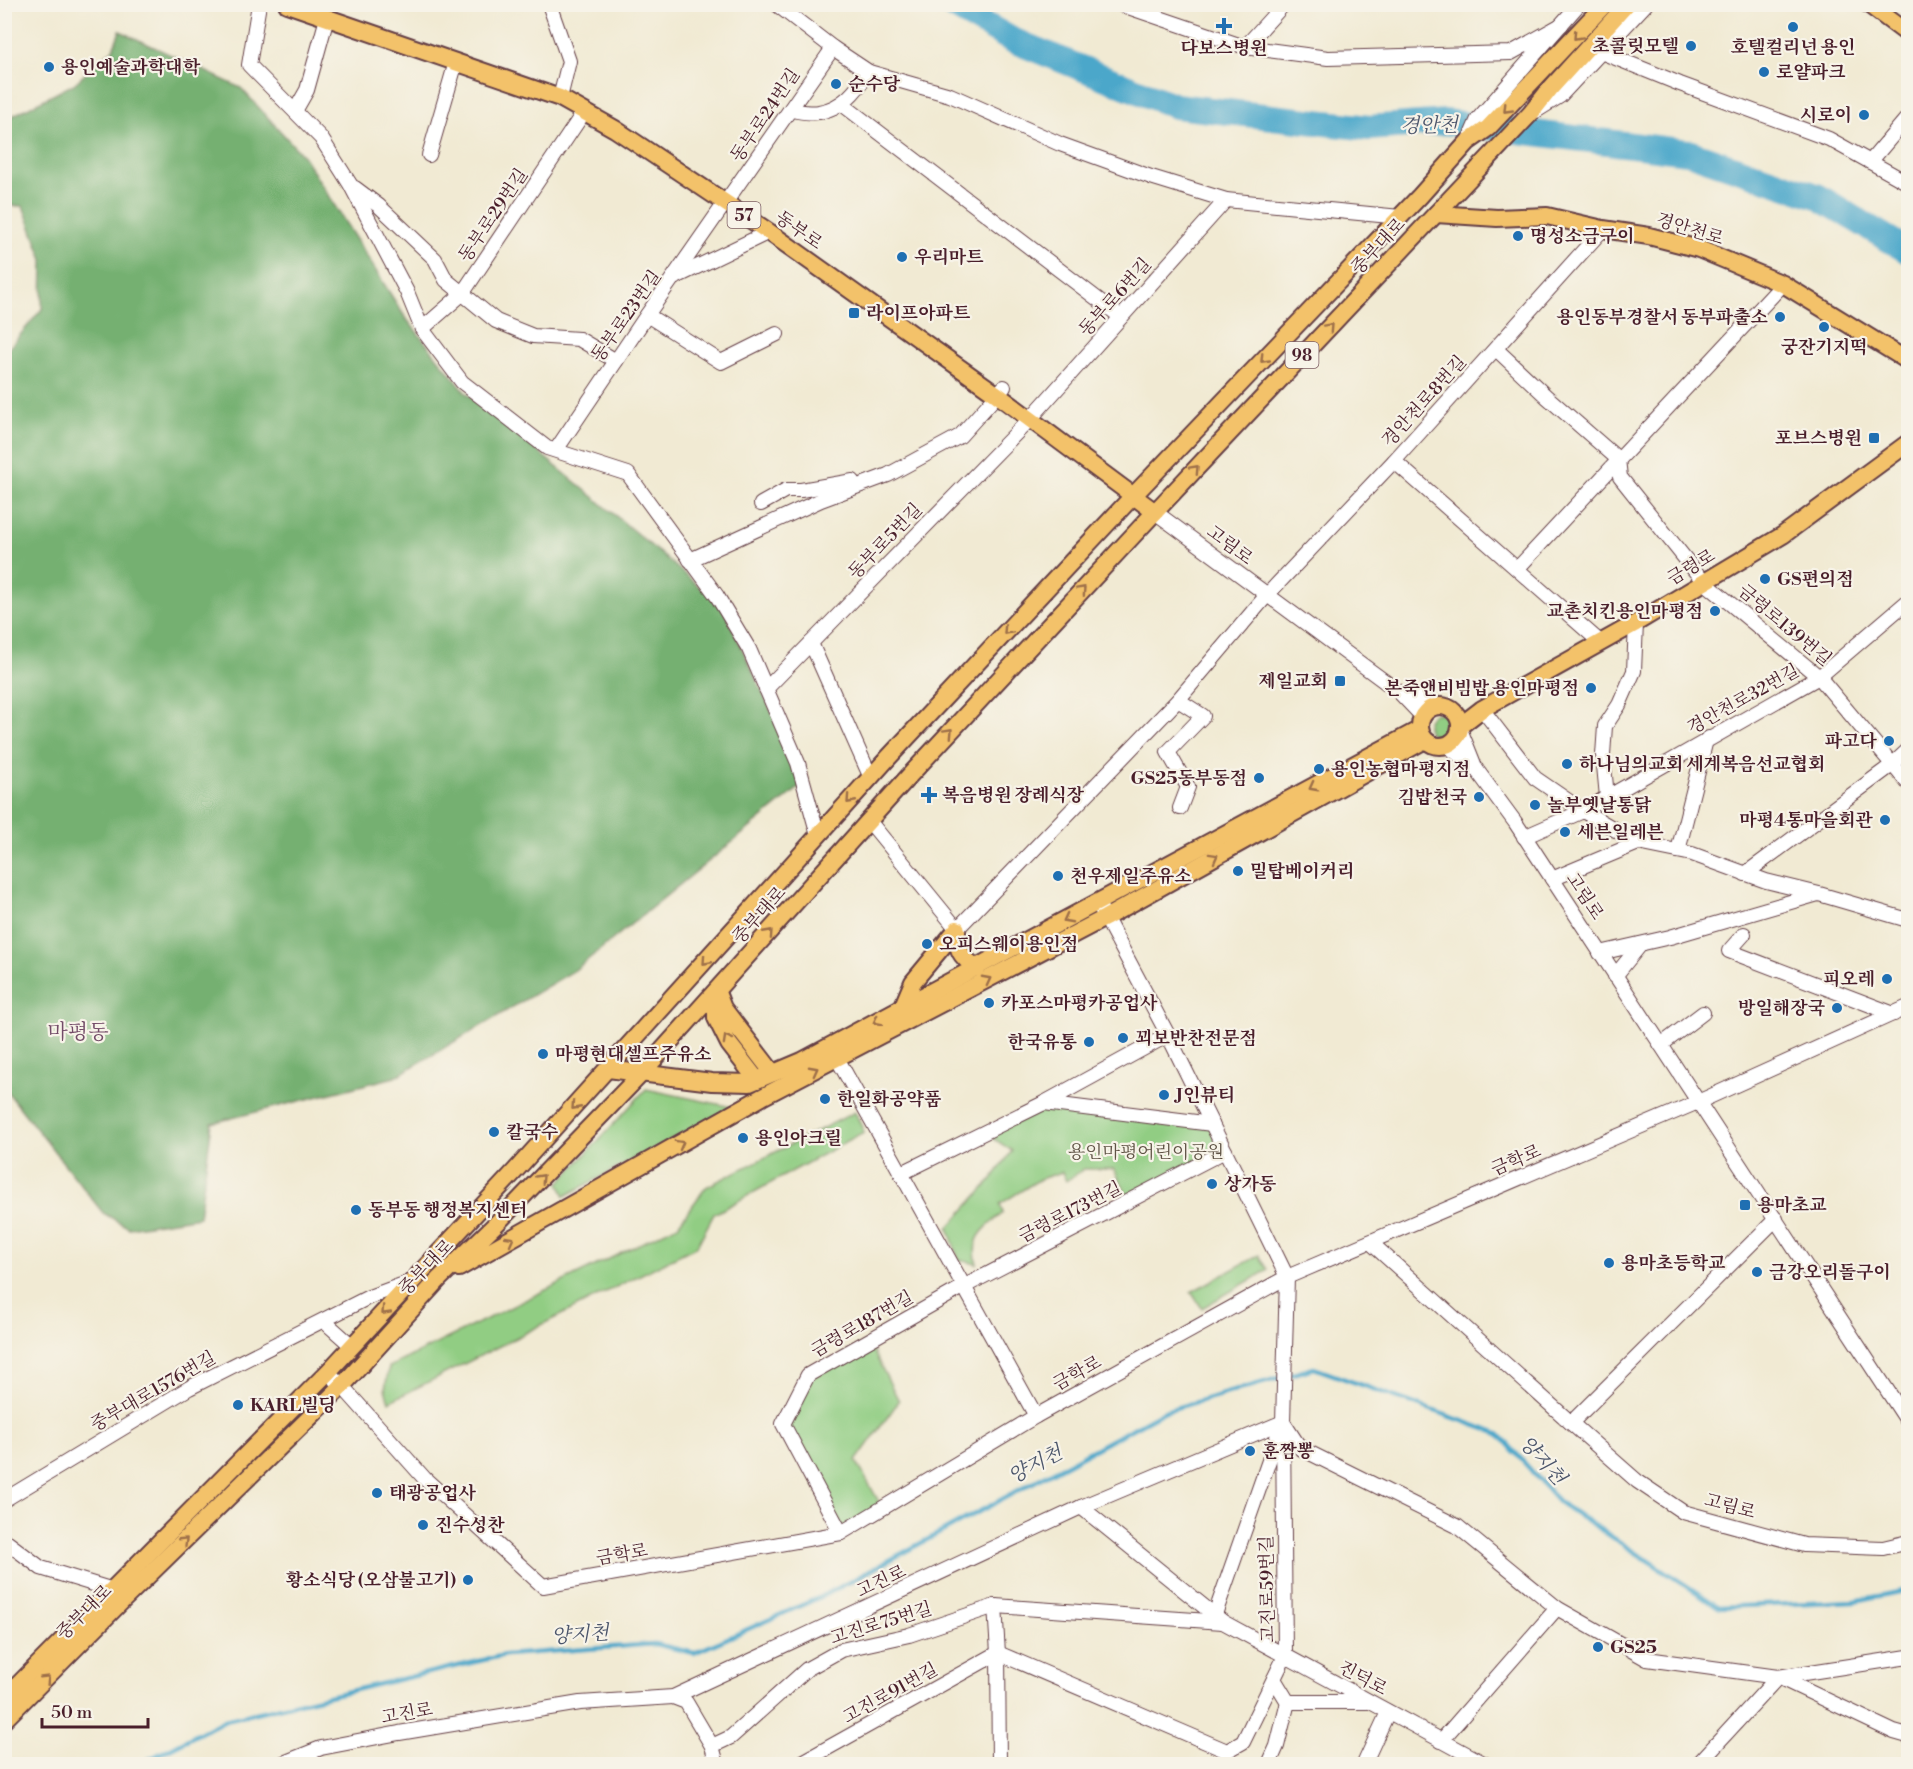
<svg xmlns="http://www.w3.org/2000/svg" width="1913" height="1769" viewBox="0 0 1913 1769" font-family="'Libre Bodoni','Noto Serif KR',serif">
	<rect width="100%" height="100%" fill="#f7f3e8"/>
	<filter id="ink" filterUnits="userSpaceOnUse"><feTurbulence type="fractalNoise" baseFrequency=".0167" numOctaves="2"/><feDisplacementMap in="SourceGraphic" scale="12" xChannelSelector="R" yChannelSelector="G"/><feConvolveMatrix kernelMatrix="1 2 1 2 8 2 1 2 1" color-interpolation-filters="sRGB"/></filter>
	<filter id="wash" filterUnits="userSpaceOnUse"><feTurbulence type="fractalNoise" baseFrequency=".008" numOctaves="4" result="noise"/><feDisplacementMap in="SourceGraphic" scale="24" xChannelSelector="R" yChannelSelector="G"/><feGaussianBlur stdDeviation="1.35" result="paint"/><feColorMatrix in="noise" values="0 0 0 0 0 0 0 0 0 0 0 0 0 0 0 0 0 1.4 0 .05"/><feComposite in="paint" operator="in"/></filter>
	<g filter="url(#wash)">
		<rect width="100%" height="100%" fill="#f1ead3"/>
		<g fill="#91cd83" stroke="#6e7657" stroke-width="1.5">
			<circle cx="1439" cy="725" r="12"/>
			<path d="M 646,1089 L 732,1107 L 565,1196 L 559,1183 Z"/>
			<path d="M 1044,1103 L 1212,1124 L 1225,1151 L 1130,1200 L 1114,1169 L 1084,1169 L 1066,1181 L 1062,1172 L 1040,1179 L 1000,1204 L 1003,1213 C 984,1229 970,1237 977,1264 L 959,1260 L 948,1228 L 992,1179 L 1012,1151 L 984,1132 Z"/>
			<path d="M 855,1112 L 864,1132 L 714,1214 L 697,1246 L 389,1402 L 385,1389 L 389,1367 L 678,1225 L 706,1187 Z"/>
			<path d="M 1259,1255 L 1268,1270 L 1202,1308 L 1191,1292 Z"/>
			<path d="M 868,1341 L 899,1401 L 856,1461 L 882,1507 L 841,1533 L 783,1424 L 808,1375 Z"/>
		</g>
		<path fill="#74b071" stroke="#5f684e" stroke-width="1.5" d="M 120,31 L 241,88 L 304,157 L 405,317 L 465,392 L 596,499 L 722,606 L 805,783 L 575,970 L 395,1077 L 212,1123 L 199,1217 L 129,1228 L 103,1213 L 5,1089 L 4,354 L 42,309 L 43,260 L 23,206 L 5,206 L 4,128 L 6,119 L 74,84 L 113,49 Z"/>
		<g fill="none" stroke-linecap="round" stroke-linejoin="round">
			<path stroke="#4ca7ca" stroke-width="4.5" d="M 140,1764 L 225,1720 L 505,1655 L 655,1644 L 694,1653 L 827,1594 L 1165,1411 L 1314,1368 L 1499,1434 L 1560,1503 L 1719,1607 L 1855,1601 L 1908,1590"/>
			<path stroke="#4ca7ca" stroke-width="26" d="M 949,4 L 1012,40 L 1175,106 L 1369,128 L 1445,122 L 1688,152 L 1817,196 L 1908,251"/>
		</g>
	</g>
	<g filter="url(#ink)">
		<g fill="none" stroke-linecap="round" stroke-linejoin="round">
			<defs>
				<g id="minor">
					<path d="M 259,4 L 249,65 L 321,138 L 350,184 L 407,292 L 422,329 L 462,382 L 547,448 L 628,474 L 717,596 L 749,649 L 798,763 L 818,835"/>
					<path d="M 549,4 L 569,61 L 560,98"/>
					<path d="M 776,4 L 833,48 L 869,72 L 950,95 L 1060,144 L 1151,177 L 1226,200 L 1400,217"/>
					<path d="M 1119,4 L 1245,47 L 1328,58 L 1511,53 L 1561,25"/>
					<path d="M 1245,47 L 1284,4"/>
					<path d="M 1601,52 L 1680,84 L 1829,139 L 1908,183"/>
					<path d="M 842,104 L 1121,317"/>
					<path d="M 791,110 C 799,111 810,114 819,112 C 843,108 856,91 869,72"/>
					<path d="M 295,111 L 307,90 L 327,18"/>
					<path d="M 1536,111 L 1560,96 L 1646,4"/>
					<path d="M 1468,142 L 1478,119 L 1579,4"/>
					<path d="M 429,155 L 456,62"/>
					<path d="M 1870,162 L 1908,117"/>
					<path d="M 355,188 L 379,206 L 435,259 L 446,280 L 496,321 L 533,336 L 579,339 L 616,361"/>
					<path d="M 676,277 L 769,232"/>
					<path d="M 647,315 L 721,362 L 777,334"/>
					<path d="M 422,329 L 462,294 L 584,112"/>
					<path d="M 1496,349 L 1547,397 L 1618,459 L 1620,477 L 1703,581 L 1819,677 L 1908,783"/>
					<path d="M 556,450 L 647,315 L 833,48"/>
					<path d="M 1394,461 L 1600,642"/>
					<path d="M 761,504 L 786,490 L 801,490 L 853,481"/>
					<path d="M 1155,512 L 1399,692"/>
					<path d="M 690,560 L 821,500 L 888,475 L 960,436 L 1004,387"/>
					<path d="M 1517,569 L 1783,284"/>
					<path d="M 811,643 L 871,778"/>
					<path d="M 766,689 L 1030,419 L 1226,200"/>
					<path d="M 1178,700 L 1203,716 L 1168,752 L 1188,787 L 1180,808"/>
					<path d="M 1482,709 L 1535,778 L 1583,811 L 1638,843"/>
					<path d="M 1422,716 L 1399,692 L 1438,705"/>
					<path d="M 1447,745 L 1476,769 L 1460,729"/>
					<path d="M 1476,769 L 1515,822 L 1908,1422"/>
					<path d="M 1607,797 L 1603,755 L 1605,726 L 1619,705 L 1634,671 L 1636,623"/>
					<path d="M 869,821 L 957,929 L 1178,700 L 1267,595 L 1394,461 L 1603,229"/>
					<path d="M 1524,837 L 1583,811 L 1819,677 L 1908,601"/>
					<path d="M 1678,851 L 1706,740 L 1709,738"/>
					<path d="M 1745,874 L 1892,765 L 1908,750"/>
					<path d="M 1552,879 L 1638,843 L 1692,854 L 1766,881 L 1819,894 L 1908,920"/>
					<path d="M 1744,934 L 1729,951 L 1894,1014"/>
					<path d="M 1600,953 L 1670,937 L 1818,894"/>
					<path d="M 1615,976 L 1641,944"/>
					<path d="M 1168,1035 L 1044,1103 L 1212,1124"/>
					<path d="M 1661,1045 L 1703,1013"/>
					<path d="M 837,1058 L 1036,1416"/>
					<path d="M 902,1173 L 1044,1103"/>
					<path d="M 1370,1242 L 1571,1423 L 1776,1219"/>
					<path d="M 324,1321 L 352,1346"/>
					<path d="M 328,1372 L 342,1386 L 425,1479 L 543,1586 L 841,1533 L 1036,1416 L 1287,1277 L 1698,1102 L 1908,1007"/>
					<path d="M 1283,1422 L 1300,1448 L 1457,1526 L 1557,1608 L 1647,1659 L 1778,1677 L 1908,1657"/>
					<path d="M 1571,1423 L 1637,1481 L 1683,1512 L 1804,1545 L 1883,1548 L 1908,1542"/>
					<path d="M 4,1500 L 189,1388 L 369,1297 L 412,1281"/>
					<path d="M 1081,1507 L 1223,1622 L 1485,1764"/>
					<path d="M 841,1533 L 783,1424 L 808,1375 L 963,1287 L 1225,1151"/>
					<path d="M 4,1540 L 41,1568 L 113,1590"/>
					<path d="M 995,1606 L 998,1653 L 999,1764"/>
					<path d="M 1214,1617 L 1279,1432"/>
					<path d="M 1274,1679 L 1288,1702 L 1367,1702"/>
					<path d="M 673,1697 L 686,1702 L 712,1746 L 731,1737 L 807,1669 L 841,1650 L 909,1635 L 995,1606 L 1223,1622"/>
					<path d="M 1441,1741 L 1557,1608"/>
					<path d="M 712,1746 L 717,1764"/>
					<path d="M 281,1764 L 321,1748 L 399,1733 L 580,1703 L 673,1697 L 1081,1507 L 1283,1422"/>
					<path d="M 799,1764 L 998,1653 L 1227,1751 L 1243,1742 L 1285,1656 L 1283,1422 L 1287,1277 L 1168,1035 L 1101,909"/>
					<path d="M 1269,1764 L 1277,1746 L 1288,1702"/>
					<path d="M 1364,1764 L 1388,1712"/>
					<path d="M 1698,1764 L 1778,1677 L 1894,1732 L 1908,1736"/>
				</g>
				<g id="major">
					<path d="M 287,4 L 560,98 L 615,129 L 769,232 L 995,393 L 1155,512"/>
					<path d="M 1868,4 L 1908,34"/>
					<path d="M 1436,214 L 1497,218 L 1547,216 L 1603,229 L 1649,236 L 1699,249 L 1783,284 L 1908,361"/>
					<circle cx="1440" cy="726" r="20"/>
					<path d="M 1460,726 L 1482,709 L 1636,623 L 1783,535 L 1908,443"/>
					<path d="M 716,992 L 716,1018 L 729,1044 L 757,1080"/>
					<path d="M 718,995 L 723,1008 L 773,1073"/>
					<path d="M 902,1008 L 913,982 L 957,929 C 957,950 959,956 977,968"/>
					<path d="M 608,1069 L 712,1082 L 750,1083 L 802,1061 L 1420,729"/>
					<path d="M 459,1268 L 762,1097 L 1105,918 L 1425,740"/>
					<path d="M 4,1699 L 328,1372 L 515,1171 L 889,757 L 1133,496 L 1420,196 L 1468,142 L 1488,128 L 1605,4"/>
					<path d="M 4,1720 L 119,1604 L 342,1386 L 440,1278 L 498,1222 L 641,1074 L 910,775 L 1155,512 L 1531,113 L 1550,89 L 1627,4"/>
				</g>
			</defs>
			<use href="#minor" stroke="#633d44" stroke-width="16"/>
			<use href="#major" stroke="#633d44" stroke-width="20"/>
			<use href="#minor" stroke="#fff" stroke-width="14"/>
			<use href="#major" stroke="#f3c26a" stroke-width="16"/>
		</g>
		<defs><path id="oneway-chevron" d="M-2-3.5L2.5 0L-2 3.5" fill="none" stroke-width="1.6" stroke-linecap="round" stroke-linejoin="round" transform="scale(1.5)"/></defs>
		<g stroke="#9e704a">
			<use href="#oneway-chevron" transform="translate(1577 36) rotate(133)"/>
			<use href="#oneway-chevron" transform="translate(1507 109) rotate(134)"/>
			<use href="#oneway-chevron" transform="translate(1329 327) rotate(-47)"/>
			<use href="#oneway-chevron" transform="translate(1264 359) rotate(134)"/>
			<use href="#oneway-chevron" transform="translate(1195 469) rotate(-47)"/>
			<use href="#oneway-chevron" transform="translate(1082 590) rotate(-47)"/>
			<use href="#oneway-chevron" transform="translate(1007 631) rotate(133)"/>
			<use href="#oneway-chevron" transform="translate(949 732) rotate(-47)"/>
			<use href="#oneway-chevron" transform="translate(1313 787) rotate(152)"/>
			<use href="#oneway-chevron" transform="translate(850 800) rotate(132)"/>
			<use href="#oneway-chevron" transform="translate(1214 857) rotate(-29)"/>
			<use href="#oneway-chevron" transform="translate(1067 919) rotate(152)"/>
			<use href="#oneway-chevron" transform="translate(769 933) rotate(-48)"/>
			<use href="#oneway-chevron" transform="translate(706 961) rotate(132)"/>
			<use href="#oneway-chevron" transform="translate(987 980) rotate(-28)"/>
			<use href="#oneway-chevron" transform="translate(877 1021) rotate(152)"/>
			<use href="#oneway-chevron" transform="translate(727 1039) rotate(-119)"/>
			<use href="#oneway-chevron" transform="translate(814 1070) rotate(-28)"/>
			<use href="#oneway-chevron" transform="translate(575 1106) rotate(132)"/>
			<use href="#oneway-chevron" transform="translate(680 1144) rotate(-29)"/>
			<use href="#oneway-chevron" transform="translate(541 1178) rotate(-46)"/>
			<use href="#oneway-chevron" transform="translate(510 1240) rotate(-29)"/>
			<use href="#oneway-chevron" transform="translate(385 1311) rotate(133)"/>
			<use href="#oneway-chevron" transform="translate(184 1541) rotate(-44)"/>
			<use href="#oneway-chevron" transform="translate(46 1679) rotate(-45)"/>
		</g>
	</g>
	<g fill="#1f6fb2" stroke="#f7f3e8" stroke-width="2">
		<path d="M1221 17h6v6h6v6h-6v6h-6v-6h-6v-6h6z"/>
		<circle cx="1793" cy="27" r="6"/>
		<circle cx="1691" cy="46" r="6"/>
		<circle cx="49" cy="67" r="6"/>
		<circle cx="1764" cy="72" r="6"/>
		<circle cx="836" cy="84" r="6"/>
		<circle cx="1864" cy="115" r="6"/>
		<circle cx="1518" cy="236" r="6"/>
		<circle cx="902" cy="257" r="6"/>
		<rect x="848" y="307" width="12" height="12" rx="3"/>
		<circle cx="1780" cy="317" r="6"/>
		<circle cx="1824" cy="327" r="6"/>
		<rect x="1868" y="432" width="12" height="12" rx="3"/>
		<circle cx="1765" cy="579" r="6"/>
		<circle cx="1715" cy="611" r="6"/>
		<rect x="1334" y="675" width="12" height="12" rx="3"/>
		<circle cx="1591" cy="688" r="6"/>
		<circle cx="1889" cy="741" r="6"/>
		<circle cx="1567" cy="764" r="6"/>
		<circle cx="1319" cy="769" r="6"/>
		<circle cx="1259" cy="778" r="6"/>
		<path d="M926 786h6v6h6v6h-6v6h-6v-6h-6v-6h6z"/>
		<circle cx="1479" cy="797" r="6"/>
		<circle cx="1535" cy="805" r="6"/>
		<circle cx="1885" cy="820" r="6"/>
		<circle cx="1565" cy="832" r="6"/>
		<circle cx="1238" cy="871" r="6"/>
		<circle cx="1058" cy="876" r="6"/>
		<circle cx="927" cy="944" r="6"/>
		<circle cx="1887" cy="979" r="6"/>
		<circle cx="989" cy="1003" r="6"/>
		<circle cx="1837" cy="1008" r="6"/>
		<circle cx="1123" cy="1038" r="6"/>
		<circle cx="1089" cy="1042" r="6"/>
		<circle cx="543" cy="1054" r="6"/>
		<circle cx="1164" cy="1095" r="6"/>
		<circle cx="825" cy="1099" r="6"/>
		<circle cx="494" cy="1132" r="6"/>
		<circle cx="743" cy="1138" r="6"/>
		<circle cx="1212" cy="1184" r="6"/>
		<rect x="1739" y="1199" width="12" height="12" rx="3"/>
		<circle cx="356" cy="1210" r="6"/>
		<circle cx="1609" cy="1263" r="6"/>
		<circle cx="1757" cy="1272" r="6"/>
		<circle cx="238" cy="1405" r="6"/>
		<circle cx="1250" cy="1451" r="6"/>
		<circle cx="377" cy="1493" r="6"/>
		<circle cx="423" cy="1525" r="6"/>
		<circle cx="468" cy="1580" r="6"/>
		<circle cx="1598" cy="1647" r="6"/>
	</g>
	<g text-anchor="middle" stroke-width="4.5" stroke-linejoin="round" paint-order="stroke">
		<g fill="#f7f3e8" stroke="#7e5f64" stroke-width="1.5">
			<rect x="727.5" y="202" width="33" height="26" rx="4.5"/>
			<rect x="1285.5" y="342" width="33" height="26" rx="4.5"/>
		</g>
		<g font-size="16" font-weight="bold" fill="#4a1f2b">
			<text x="744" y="221">57</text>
			<text x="1302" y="361">98</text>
		</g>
		<g font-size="18" font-weight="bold" fill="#4a1f2b" stroke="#f7f3e8" text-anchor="start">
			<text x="1679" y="52" text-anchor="end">초콜릿모텔</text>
			<text x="1793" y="53" text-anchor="middle">호텔컬리넌 용인</text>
			<text x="1224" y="54" text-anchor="middle">다보스병원</text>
			<text x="61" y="73">용인예술과학대학</text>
			<text x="1776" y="78">로얄파크</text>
			<text x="848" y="90">순수당</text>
			<text x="1852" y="121" text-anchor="end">시로이</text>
			<text x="1530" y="242">명성소금구이</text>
			<text x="914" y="263">우리마트</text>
			<text x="866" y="319">라이프아파트</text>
			<text x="1768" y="323" text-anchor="end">용인동부경찰서 동부파출소</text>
			<text x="1824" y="353" text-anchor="middle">궁잔기지떡</text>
			<text x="1862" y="444" text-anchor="end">포브스병원</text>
			<text x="1777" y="585">GS편의점</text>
			<text x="1703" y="617" text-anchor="end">교촌치킨용인마평점</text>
			<text x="1328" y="687" text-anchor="end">제일교회</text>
			<text x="1579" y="694" text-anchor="end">본죽앤비빔밥 용인마평점</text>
			<text x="1877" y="747" text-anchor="end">파고다</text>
			<text x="1579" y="770">하나님의교회 세계복음선교협회</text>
			<text x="1331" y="775">용인농협마평지점</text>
			<text x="1247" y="784" text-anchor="end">GS25동부동점</text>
			<text x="942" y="801">복음병원 장례식장</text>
			<text x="1467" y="803" text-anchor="end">김밥천국</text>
			<text x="1547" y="811">놀부옛날통닭</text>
			<text x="1873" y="826" text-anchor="end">마평4통마을회관</text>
			<text x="1577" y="838">세븐일레븐</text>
			<text x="1250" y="877">밀탑베이커리</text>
			<text x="1070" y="882">천우제일주유소</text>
			<text x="939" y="950">오피스웨이용인점</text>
			<text x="1875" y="985" text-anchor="end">피오레</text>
			<text x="1001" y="1009">카포스마평카공업사</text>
			<text x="1825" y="1014" text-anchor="end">방일해장국</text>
			<text x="1135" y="1044">꾀보반찬전문점</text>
			<text x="1077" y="1048" text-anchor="end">한국유통</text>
			<text x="555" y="1060">마평현대셀프주유소</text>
			<text x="1176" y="1101">J인뷰티</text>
			<text x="837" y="1105">한일화공약품</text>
			<text x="506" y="1138">칼국수</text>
			<text x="755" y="1144">용인아크릴</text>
			<text x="1224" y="1190">상가동</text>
			<text x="1757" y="1211">용마초교</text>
			<text x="368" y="1216">동부동 행정복지센터</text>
			<text x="1621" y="1269">용마초등학교</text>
			<text x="1769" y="1278">금강오리돌구이</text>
			<text x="250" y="1411">KARL빌딩</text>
			<text x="1262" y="1457">훈짬뽕</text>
			<text x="389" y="1499">태광공업사</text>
			<text x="435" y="1531">진수성찬</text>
			<text x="456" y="1586" text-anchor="end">황소식당 (오삼불고기)</text>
			<text x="1610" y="1653">GS25</text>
		</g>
		<g font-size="18" fill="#4a1f2b" stroke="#f7f3e8">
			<text transform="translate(765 115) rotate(-56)" y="6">동부로24번길</text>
			<text transform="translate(493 215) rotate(-56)" y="6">동부로29번길</text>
			<text transform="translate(1690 229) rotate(17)" y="6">경안천로</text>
			<text transform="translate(799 230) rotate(35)" y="6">동부로</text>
			<text transform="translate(1378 246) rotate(-47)" y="6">중부대로</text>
			<text transform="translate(1115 297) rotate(-48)" y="6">동부로6번길</text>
			<text transform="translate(626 316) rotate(-55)" y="6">동부로23번길</text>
			<text transform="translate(1424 401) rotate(-48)" y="6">경안천로8번길</text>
			<text transform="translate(885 541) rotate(-46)" y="6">동부로5번길</text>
			<text transform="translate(1230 545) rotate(37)" y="6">고림로</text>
			<text transform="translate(1691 567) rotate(-31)" y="6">금령로</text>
			<text transform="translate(1785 625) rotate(40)" y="6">금령로139번길</text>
			<text transform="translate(1743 699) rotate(-29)" y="6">경안천로32번길</text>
			<text transform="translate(1585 896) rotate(57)" y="6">고림로</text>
			<text transform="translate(759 915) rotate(-48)" y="6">중부대로</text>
			<text transform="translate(1516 1160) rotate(-23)" y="6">금학로</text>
			<text transform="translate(1070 1212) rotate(-27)" y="6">금령로173번길</text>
			<text transform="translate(426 1267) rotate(-46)" y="6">중부대로</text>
			<text transform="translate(862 1324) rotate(-30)" y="6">금령로187번길</text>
			<text transform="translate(1077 1373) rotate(-29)" y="6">금학로</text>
			<text transform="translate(153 1391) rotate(-30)" y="6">중부대로1576번길</text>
			<text transform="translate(1730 1506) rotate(15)" y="6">고림로</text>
			<text transform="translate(622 1554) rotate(-10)" y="6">금학로</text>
			<text transform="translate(881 1581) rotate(-25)" y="6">고진로</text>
			<text transform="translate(1267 1589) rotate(-91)" y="6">고진로59번길</text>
			<text transform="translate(84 1612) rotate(-45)" y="6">중부대로</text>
			<text transform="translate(881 1623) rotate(-17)" y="6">고진로75번길</text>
			<text transform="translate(1363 1678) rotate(28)" y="6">진덕로</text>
			<text transform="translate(890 1693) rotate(-29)" y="6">고진로91번길</text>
			<text transform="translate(407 1713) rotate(-10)" y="6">고진로</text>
		</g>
		<g font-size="18" fill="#5f5345" stroke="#f7f3e8">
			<text x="1146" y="1158">용인마평어린이공원</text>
		</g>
		<g font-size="20" font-style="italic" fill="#4b556b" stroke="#f7f3e8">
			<text transform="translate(1429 125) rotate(-1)" y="7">경안천</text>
			<text transform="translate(1543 1460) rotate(48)" y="7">양지천</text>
			<text transform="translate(1035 1464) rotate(-28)" y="7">양지천</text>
			<text transform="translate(580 1634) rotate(-4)" y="7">양지천</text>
		</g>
		<g font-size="21" fill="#734c68" stroke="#f7f3e8">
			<text x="78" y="1039">마평동</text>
		</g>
	</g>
	<rect width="1913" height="1769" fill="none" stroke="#f7f3e8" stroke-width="24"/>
	<path d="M42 1718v9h106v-9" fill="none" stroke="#4a1f2b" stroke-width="3"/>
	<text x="51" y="1718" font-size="18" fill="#4a1f2b" stroke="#f7f3e8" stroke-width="4.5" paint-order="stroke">50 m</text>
</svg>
